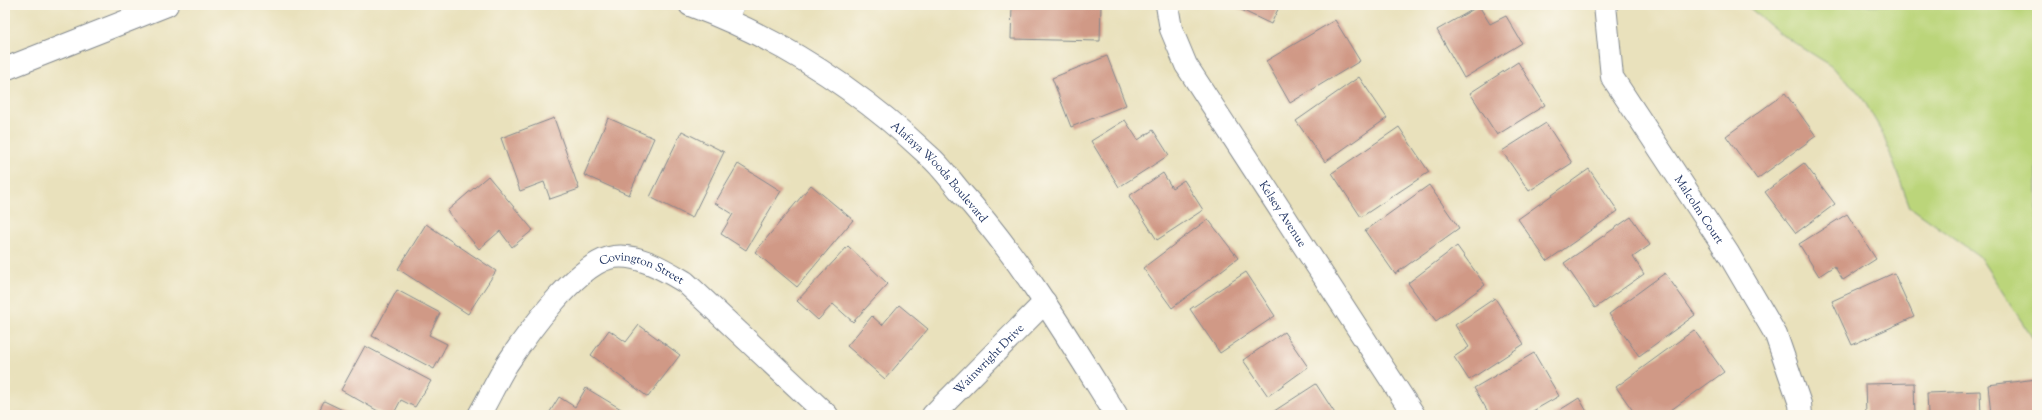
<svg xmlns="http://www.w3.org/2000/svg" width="2042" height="420" viewBox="0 0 2042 420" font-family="'Sorts Mill Goudy',serif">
	<rect width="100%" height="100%" fill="#fbf7ec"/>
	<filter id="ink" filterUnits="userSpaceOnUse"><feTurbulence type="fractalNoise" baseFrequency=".025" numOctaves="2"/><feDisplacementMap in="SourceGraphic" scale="8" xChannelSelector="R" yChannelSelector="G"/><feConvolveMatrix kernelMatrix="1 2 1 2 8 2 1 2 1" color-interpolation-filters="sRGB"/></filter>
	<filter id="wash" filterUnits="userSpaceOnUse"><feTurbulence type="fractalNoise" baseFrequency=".012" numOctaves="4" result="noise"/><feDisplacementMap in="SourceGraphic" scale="16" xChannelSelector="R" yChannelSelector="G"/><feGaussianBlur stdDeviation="0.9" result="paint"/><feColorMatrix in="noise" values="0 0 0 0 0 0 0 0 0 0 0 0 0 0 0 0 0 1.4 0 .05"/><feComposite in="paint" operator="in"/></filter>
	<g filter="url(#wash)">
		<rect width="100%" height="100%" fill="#e9e1bc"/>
		<path fill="#bbd57a" stroke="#6b826c" d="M 1746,5 L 2037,5 L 2037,345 L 1979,256 L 1910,207 L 1882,132 L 1859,92 L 1827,63 L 1782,35 Z"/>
		<g id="blocks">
			<g fill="#d09986">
				<path d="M 1012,5 L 1101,5 L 1100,41 L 1011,39 Z"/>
				<path d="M 1231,5 L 1280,5 L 1271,24 Z"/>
				<path d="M 1479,6 L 1490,24 L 1506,16 L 1522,43 L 1464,78 L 1437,30 Z"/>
				<path d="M 1335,20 L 1360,61 L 1290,103 L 1266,61 Z"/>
				<path d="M 1107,56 L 1126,105 L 1071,127 L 1052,78 Z"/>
				<path d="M 1518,62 L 1545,105 L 1497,135 L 1470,93 Z"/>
				<path d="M 1359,77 L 1387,118 L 1325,162 L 1296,121 Z"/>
				<path d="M 1785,93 L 1816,136 L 1757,179 L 1726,136 Z"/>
				<path d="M 554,118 L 579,189 L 550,199 L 544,182 L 520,191 L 501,138 Z"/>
				<path d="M 608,118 L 654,138 L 629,195 L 584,175 Z"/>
				<path d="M 1125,120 L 1138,140 L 1153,130 L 1169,155 L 1119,187 L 1091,141 Z"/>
				<path d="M 1546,123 L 1572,163 L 1529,191 L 1502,151 Z"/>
				<path d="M 1399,127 L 1429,172 L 1361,217 L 1332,173 Z"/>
				<path d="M 682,131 L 724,152 L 692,218 L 650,197 Z"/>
				<path d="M 1804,163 L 1835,204 L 1796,233 L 1765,192 Z"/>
				<path d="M 738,164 L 781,191 L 746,250 L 721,234 L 733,214 L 715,203 Z"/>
				<path d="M 1589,169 L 1618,211 L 1547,261 L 1518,219 Z"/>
				<path d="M 1163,173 L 1172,188 L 1184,180 L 1203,210 L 1157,240 L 1129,196 Z"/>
				<path d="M 488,176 L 533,230 L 512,247 L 500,231 L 479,249 L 447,211 Z"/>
				<path d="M 811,185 L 853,220 L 797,287 L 755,252 Z"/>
				<path d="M 1429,185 L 1459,228 L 1395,274 L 1365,231 Z"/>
				<path d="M 1847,214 L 1876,259 L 1843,280 L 1834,266 L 1819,276 L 1799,244 Z"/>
				<path d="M 1631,217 L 1650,245 L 1633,257 L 1644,274 L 1595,308 L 1564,263 Z"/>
				<path d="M 1208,219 L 1238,258 L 1172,308 L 1143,268 Z"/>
				<path d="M 426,224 L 496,271 L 468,314 L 398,269 Z"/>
				<path d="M 848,246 L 888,284 L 853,322 L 833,304 L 818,320 L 797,301 Z"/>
				<path d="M 1457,246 L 1485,285 L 1436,321 L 1408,283 Z"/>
				<path d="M 1246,272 L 1275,316 L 1220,353 L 1190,309 Z"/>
				<path d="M 1665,273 L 1695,315 L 1639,356 L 1609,314 Z"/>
				<path d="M 1894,273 L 1914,317 L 1852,345 L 1832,301 Z"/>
				<path d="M 397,290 L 440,313 L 429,335 L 447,344 L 434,369 L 372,336 Z"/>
				<path d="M 1495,298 L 1524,344 L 1469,380 L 1454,357 L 1469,347 L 1455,325 Z"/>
				<path d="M 899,305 L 928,329 L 885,379 L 847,346 L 872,316 L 882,325 Z"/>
				<path d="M 639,325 L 680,355 L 648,397 L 591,355 L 609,330 L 626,342 Z"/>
				<path d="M 1694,330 L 1724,372 L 1664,415 L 1636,415 L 1616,387 Z"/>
				<path d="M 1284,332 L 1308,367 L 1268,396 L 1243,360 Z"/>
				<path d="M 365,346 L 431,381 L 415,407 L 401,400 L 393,415 L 385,415 L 341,390 Z"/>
				<path d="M 1534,353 L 1559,396 L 1526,415 L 1490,415 L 1474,388 Z"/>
				<path d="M 2037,379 L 2037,415 L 1991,415 L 1988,385 Z"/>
				<path d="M 1914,383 L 1915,415 L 1866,415 L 1865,384 Z"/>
				<path d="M 1316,384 L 1336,415 L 1268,415 Z"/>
				<path d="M 586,388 L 631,415 L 548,415 L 559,397 L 575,407 Z"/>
				<path d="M 1980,391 L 1981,415 L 1928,415 L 1927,393 Z"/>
				<path d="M 1579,398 L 1589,415 L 1552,415 Z"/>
				<path d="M 324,401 L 353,415 L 317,415 Z"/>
			</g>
		</g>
	</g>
	<g filter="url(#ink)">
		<use href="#blocks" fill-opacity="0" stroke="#82888d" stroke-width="1"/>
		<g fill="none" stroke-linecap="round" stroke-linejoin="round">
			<defs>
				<g id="minor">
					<path id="s1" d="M 1167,5 L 1171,29 L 1186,65 L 1414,415"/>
					<path id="s2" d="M 1605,5 L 1612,77 L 1728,253 L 1776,335 L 1800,404 L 1801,415"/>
					<path d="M 726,19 L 733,5"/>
					<path id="s3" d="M 479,415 C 489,398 497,380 507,364 C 527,334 574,268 609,258 C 634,251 665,270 685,282 L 827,415"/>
					<path id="s4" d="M 933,415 L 1045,302"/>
				</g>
				<g id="tertiary">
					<path id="s5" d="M 690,5 C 779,38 859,90 928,155 C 940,165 950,179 960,191 C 1021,259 1068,338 1116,415"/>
					<path d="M 5,69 L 167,5"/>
				</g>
			</defs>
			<use href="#minor" stroke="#82888d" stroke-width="24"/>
			<use href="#tertiary" stroke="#82888d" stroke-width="24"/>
			<use href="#minor" stroke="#fff" stroke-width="22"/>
			<use href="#tertiary" stroke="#fff" stroke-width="22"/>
		</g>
	</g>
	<g text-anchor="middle" stroke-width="3.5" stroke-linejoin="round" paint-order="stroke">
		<g font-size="12" fill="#1b2f5e" stroke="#fbf7ec">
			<text dy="4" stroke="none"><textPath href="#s5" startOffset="303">Alafaya Woods Boulevard</textPath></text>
			<text dy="4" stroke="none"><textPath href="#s2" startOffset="231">Malcolm Court</textPath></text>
			<text dy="4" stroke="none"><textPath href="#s1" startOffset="241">Kelsey Avenue</textPath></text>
			<text dy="4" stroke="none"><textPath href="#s3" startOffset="242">Covington Street</textPath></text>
			<text dy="4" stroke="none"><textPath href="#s4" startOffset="79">Wainwright Drive</textPath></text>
		</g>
	</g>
	<rect width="2042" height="420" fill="none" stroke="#fbf7ec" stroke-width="20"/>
</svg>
